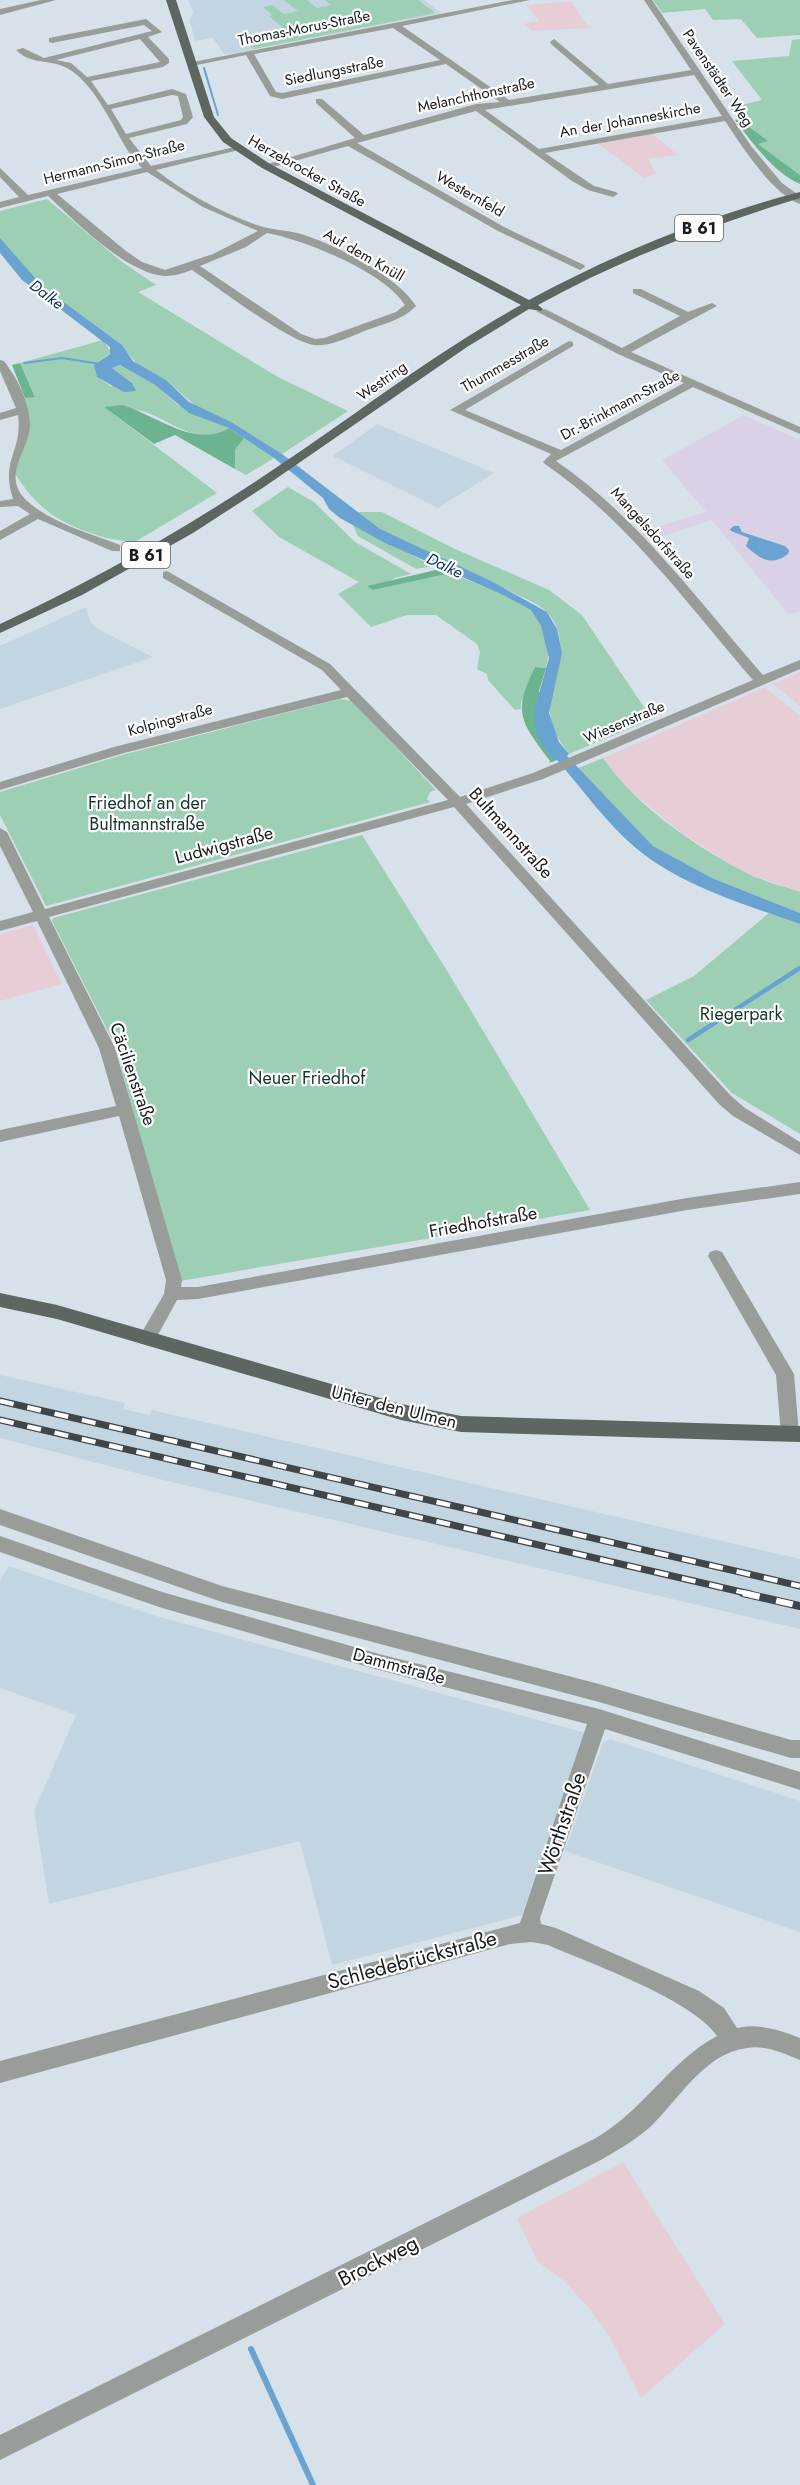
<svg xmlns="http://www.w3.org/2000/svg" width="800" height="2485" viewBox="0 0 800 2485" font-family="Jost,sans-serif">
	<rect width="100%" height="100%" fill="#d7e1e9"/>
	<g fill="#c4d5e2">
		<path d="M 188,0 L 424,0 L 441,13 L 225,55 L 213,38 L 195,41 L 190,21 L 193,11 Z"/>
		<path d="M 377,424 L 494,473 L 438,508 L 333,456 Z"/>
		<path d="M 86,607 L 90,622 L 98,629 L 153,657 L 0,709 L 0,646 Z"/>
		<path d="M 0,1375 L 125,1403 L 123,1409 L 150,1415 L 152,1410 L 800,1559 L 800,1629 L 171,1482 L 0,1438 Z"/>
		<path d="M 9,1566 L 156,1616 L 586,1733 L 522,1915 L 332,1965 L 300,1841 L 49,1904 L 34,1811 L 76,1715 L 0,1688 L 0,1581 Z"/>
		<path d="M 610,1739 L 800,1801 L 800,1932 L 565,1851 L 603,1742 Z"/>
	</g>
	<path fill="#dad1e6" d="M 744,415 L 800,440 L 800,611 L 789,615 L 712,520 L 648,541 L 640,532 L 706,512 L 662,460 Z"/>
	<g fill="#e7ced6">
		<path d="M 571,1 L 589,28 L 532,31 L 523,24 L 539,21 L 526,5 Z"/>
		<path d="M 650,132 L 678,155 L 648,159 L 656,174 L 644,178 L 596,142 Z"/>
		<path d="M 800,672 L 800,706 L 773,684 Z"/>
		<path d="M 765,687 L 800,716 L 800,892 L 745,873 L 683,834 L 619,782 L 603,758 Z"/>
		<path d="M 33,925 L 62,984 L 0,1001 L 0,934 Z"/>
		<path d="M 623,2162 L 725,2324 L 641,2398 L 610,2337 L 589,2308 L 564,2281 L 537,2261 L 517,2218 Z"/>
	</g>
	<g fill="#9dcfb4">
		<path d="M 284,0 L 307,0 L 317,8 L 331,5 L 325,0 L 418,0 L 436,13 L 254,49 L 241,39 L 285,30 L 269,16 L 272,15 L 263,7 L 272,5 L 284,14 L 298,11 Z"/>
		<path d="M 653,0 L 800,0 L 800,35 L 757,38 L 741,19 L 713,20 L 705,9 L 662,13 Z"/>
		<path d="M 800,39 L 800,175 L 757,144 L 767,141 L 738,119 L 741,118 L 729,108 L 762,100 L 732,61 L 789,56 L 792,40 Z"/>
		<path d="M 47,199 L 122,262 L 156,285 L 138,292 L 278,377 L 348,411 L 282,454 L 233,423 L 198,408 L 166,380 L 140,367 L 117,341 L 82,318 L 32,278 L 0,238 L 0,211 Z"/>
		<path d="M 103,340 L 111,352 L 97,363 L 97,377 L 111,386 L 132,383 L 112,368 L 120,365 L 155,385 L 178,405 L 229,428 C 196,448 172,420 142,411 C 130,408 116,408 104,407 L 217,493 L 133,543 C 124,540 115,540 106,538 C 62,525 38,511 14,472 C 27,440 34,433 25,398 L 35,396 L 20,363 Z"/>
		<path d="M 244,438 L 274,458 L 246,475 L 235,469 L 235,450 Z"/>
		<path d="M 288,487 L 314,502 L 355,542 L 411,574 L 395,578 L 373,590 L 451,573 L 503,595 L 531,610 L 541,626 L 549,651 L 546,668 L 535,667 L 521,703 L 521,709 L 515,710 L 488,680 L 487,674 L 477,669 L 480,652 L 477,644 L 436,615 L 407,615 L 371,627 L 338,594 L 359,582 L 279,537 L 252,511 Z"/>
		<path d="M 358,512 L 382,512 L 455,549 L 549,590 L 582,615 L 652,719 L 569,754 C 560,742 551,728 550,713 C 547,679 576,644 547,612 C 538,603 523,598 512,592 C 470,571 388,544 358,512 Z"/>
		<path d="M 353,525 L 433,566 L 416,569 L 358,536 Z"/>
		<path d="M 340,699 L 352,701 L 436,790 L 430,792 L 427,799 L 430,802 L 46,906 L 0,815 L 0,792 L 122,755 Z"/>
		<path d="M 603,758 C 636,806 692,844 743,871 C 760,881 781,885 800,892 L 800,913 L 712,878 L 653,846 L 578,768 Z"/>
		<path d="M 362,835 L 449,974 L 590,1210 L 483,1229 L 477,1227 L 461,1233 L 180,1281 L 115,1045 L 52,921 L 53,918 Z"/>
		<path d="M 769,913 L 800,924 L 800,1134 L 732,1093 L 646,1000 L 694,976 Z"/>
	</g>
	<g fill="#6cb48f">
		<path d="M 738,119 L 768,141 L 758,144 L 800,175 L 800,184 C 776,175 750,140 735,120 Z"/>
		<path d="M 20,363 L 35,397 L 25,398 L 12,365 Z"/>
		<path d="M 122,405 C 156,415 195,449 229,428 L 244,438 L 235,450 L 235,469 L 175,435 L 154,444 L 104,407 Z"/>
		<path d="M 440,569 L 451,573 L 373,590 L 367,586 Z"/>
		<path d="M 535,667 L 546,668 L 539,691 L 557,760 L 549,763 L 550,761 C 521,722 512,713 535,667 Z"/>
	</g>
	<g fill="#6aa3d1">
		<path d="M 0,238 L 43,287 L 122,345 L 133,361 L 166,380 L 189,402 L 233,423 L 282,454 L 380,529 L 489,580 L 547,612 L 557,629 L 562,653 L 549,713 L 559,742 L 569,754 L 567,756 L 653,846 L 712,878 L 800,913 L 800,924 C 746,905 682,886 637,849 C 607,824 583,790 557,760 L 553,760 L 539,740 L 535,726 L 535,708 L 549,658 L 541,626 L 531,610 L 503,595 L 385,543 L 340,518 L 329,509 L 323,498 L 274,458 L 229,428 L 189,413 L 155,385 L 120,365 L 112,368 L 132,383 L 136,391 L 124,392 L 97,377 L 94,365 L 110,354 L 110,347 L 22,280 L 0,253 Z"/>
		<path d="M 734,526 L 739,526 L 742,532 L 785,546 L 789,550 L 788,554 C 771,567 760,559 746,546 L 749,538 L 731,531 L 730,529 Z"/>
	</g>
	<g fill="none" stroke-linecap="round" stroke-linejoin="round">
		<g stroke="#6aa3d1" stroke-width="2">
			<path d="M 204,68 L 218,115"/>
			<path d="M 24,363 L 62,358 L 101,364"/>
		</g>
		<path stroke="#6aa3d1" stroke-width="4.5" d="M 688,1040 L 800,968"/>
		<path stroke="#6aa3d1" stroke-width="6" d="M 251,2349 L 313,2485"/>
		<g fill="#989d9a" fill-rule="evenodd">
			<path d="M 41,0 L 56,0 L 0,15 L 0,9 Z"/>
			<path d="M 513,0 L 530,0 L 402,26 L 509,100 L 599,85 L 551,44 L 550,42 L 554,39 L 608,84 L 691,70 L 644,0 L 652,0 L 751,146 L 782,183 L 800,196 L 800,204 C 771,193 742,146 725,121 L 545,153 L 594,186 L 616,192 L 618,194 L 613,197 L 588,190 L 572,181 L 476,111 L 357,143 L 504,227 L 584,265 L 585,267 L 580,270 L 498,231 L 348,146 L 266,169 L 261,166 L 355,138 L 316,103 L 316,99 L 322,99 L 364,135 L 476,104 L 500,102 L 446,64 L 282,99 L 270,96 L 246,55 L 192,66 L 188,63 ZM 393,28 L 440,60 L 282,93 L 276,92 L 254,54 ZM 694,75 L 722,116 L 539,149 L 485,110 Z"/>
			<path d="M 146,19 L 162,32 L 148,37 L 169,59 L 169,63 L 163,67 L 91,81 L 108,105 L 172,89 L 186,94 L 193,117 L 187,124 L 129,138 L 151,166 L 239,146 L 239,150 L 156,170 C 185,193 222,213 257,225 C 271,230 287,230 301,234 C 336,245 397,276 416,306 C 404,319 384,324 367,330 C 351,336 331,347 314,345 C 289,342 216,286 192,270 C 184,273 174,276 165,276 C 127,274 75,221 48,196 L 0,208 L 0,202 L 19,197 L 0,177 L 0,168 L 28,195 L 142,168 L 132,157 C 113,129 97,85 67,68 C 50,59 31,65 16,50 L 23,48 L 44,58 L 152,31 L 144,25 L 52,43 L 49,42 L 49,38 ZM 140,39 L 160,62 L 87,77 L 71,63 L 56,60 ZM 172,95 L 178,96 L 183,117 L 181,120 L 126,134 L 111,109 ZM 147,172 L 203,207 L 258,231 L 213,254 L 165,270 L 142,262 L 126,251 L 57,194 ZM 267,233 C 305,240 384,272 405,305 L 396,312 L 324,338 L 315,339 L 301,334 L 200,266 L 246,247 Z"/>
			<path d="M 633,289 L 641,289 L 688,312 L 712,303 L 717,306 L 631,352 L 800,427 L 800,434 L 693,387 L 556,461 C 637,516 699,602 763,675 L 800,660 L 800,669 L 543,779 L 466,804 L 731,1096 L 745,1108 L 800,1142 L 800,1155 L 733,1116 L 719,1104 L 454,807 L 49,917 L 115,1048 L 182,1280 L 181,1287 L 198,1287 L 687,1198 L 800,1182 L 800,1194 L 687,1210 L 198,1299 L 177,1300 L 153,1344 L 141,1344 L 138,1339 L 164,1294 L 166,1280 L 119,1116 L 0,1142 L 0,1130 L 116,1106 L 99,1048 L 37,921 L 0,931 L 0,921 L 33,912 L 0,846 L 0,828 L 7,832 L 45,909 L 448,800 L 347,697 L 124,753 L 0,790 L 0,782 L 114,747 L 341,690 L 322,670 L 163,578 L 163,572 L 167,571 L 330,664 L 460,797 L 533,773 L 753,680 C 688,605 627,520 545,464 L 543,462 L 551,454 L 450,410 L 569,341 L 573,342 L 573,346 L 465,410 L 561,450 L 684,383 L 618,354 L 536,311 L 545,309 L 622,348 L 680,316 L 633,293 Z"/>
			<path d="M 0,360 L 4,361 C 17,378 29,401 30,423 C 31,450 0,474 26,500 C 51,523 89,533 120,545 L 120,551 L 112,551 L 38,519 L 0,540 L 0,531 L 30,514 L 18,506 L 0,507 L 0,501 L 13,499 C 0,459 23,452 18,415 L 0,420 L 0,413 L 16,408 L 0,371 Z"/>
			<path d="M 716,1250 L 722,1252 L 794,1374 L 799,1434 L 796,1439 L 790,1441 L 784,1439 L 781,1434 L 776,1375 L 708,1256 L 710,1252 Z"/>
			<path d="M 0,1509 L 222,1586 L 599,1684 L 791,1740 L 800,1740 L 800,1758 L 791,1758 L 599,1702 L 222,1602 L 0,1525 Z"/>
			<path d="M 0,1536 L 162,1592 L 379,1654 L 599,1709 L 800,1772 L 800,1790 L 605,1729 L 540,1918 L 541,1924 L 556,1928 L 699,1991 L 724,2008 L 737,2028 C 760,2023 779,2030 800,2038 L 800,2060 C 783,2053 765,2045 747,2048 C 704,2053 678,2101 649,2128 C 634,2141 616,2151 599,2161 L 0,2460 L 0,2435 L 596,2138 C 645,2109 670,2061 717,2036 C 692,1999 591,1964 548,1945 L 531,1942 L 510,1944 L 0,2083 L 0,2061 L 520,1923 L 587,1724 L 379,1670 L 162,1608 L 0,1552 Z"/>
		</g>
		<g fill="#5d6660" fill-rule="evenodd">
			<path d="M 166,0 L 176,0 L 214,117 L 231,138 L 270,164 L 529,300 C 614,254 706,216 800,192 L 800,198 C 709,226 621,259 538,305 L 543,309 L 541,311 L 529,309 L 467,347 L 264,487 L 193,533 L 82,595 L 0,633 L 0,624 C 101,577 197,522 289,459 C 366,407 439,350 521,305 L 262,168 L 223,142 L 204,117 Z"/>
			<path d="M 0,1293 L 57,1305 L 401,1404 L 461,1416 L 800,1426 L 800,1442 L 461,1432 L 401,1420 L 57,1319 L 0,1307 Z"/>
		</g>
		<defs>
			<g id="rail-far1">
				<path d="M 0,1401 L 800,1586"/>
				<path d="M 0,1420 L 750,1594"/>
			</g>
			<path id="rail" d="M 743,1593 L 800,1606"/>
		</defs>
		<use href="#rail-far1" stroke="#3f4549" stroke-width="7"/>
		<use href="#rail" stroke="#3f4549" stroke-width="8"/>
		<use href="#rail-far1" stroke="#fff" stroke-width="4.5" stroke-dasharray="14" stroke-linecap="butt"/>
		<use href="#rail" stroke="#fff" stroke-width="6" stroke-dasharray="17" stroke-linecap="butt"/>
	</g>
	<g text-anchor="middle" stroke-width="4.5" stroke-linejoin="round" paint-order="stroke">
		<g font-size="15" fill="#191d20" stroke="#fff">
			<text transform="translate(304 28) rotate(-11)" y="5">Thomas-Morus-Straße</text>
			<text transform="translate(334 71) rotate(-11)" y="5">Siedlungsstraße</text>
			<text transform="translate(718 78) rotate(56)" y="5">Pavenstädter Weg</text>
			<text transform="translate(476 95) rotate(-12)" y="5">Melanchthonstraße</text>
			<text transform="translate(630 120) rotate(-10)" y="5">An der Johanneskirche</text>
			<text transform="translate(114 162) rotate(-14)" y="5">Hermann-Simon-Straße</text>
			<text transform="translate(307 171) rotate(29)" y="5">Herzebrocker Straße</text>
			<text transform="translate(470 194) rotate(30)" y="5">Westernfeld</text>
			<text transform="translate(364 255) rotate(30)" y="5">Auf dem Knüll</text>
			<text transform="translate(505 364) rotate(-30)" y="5">Thummesstraße</text>
			<text transform="translate(382 381) rotate(-35)" y="5">Westring</text>
			<text transform="translate(620 405) rotate(-28)" y="5">Dr.-Brinkmann-Straße</text>
			<text transform="translate(653 533) rotate(48)" y="5">Mangelsdorfstraße</text>
			<text transform="translate(170 720) rotate(-15)" y="5">Kolpingstraße</text>
			<text transform="translate(624 722) rotate(-23)" y="5">Wiesenstraße</text>
		</g>
		<g fill="#fff" stroke="#5e6163" stroke-width="1.5">
			<rect x="675" y="215" width="48" height="26" rx="4.5"/>
			<rect x="122" y="542" width="48" height="26" rx="4.5"/>
		</g>
		<g font-size="16" font-weight="bold" fill="#191d20">
			<text x="699" y="234">B 61</text>
			<text x="146" y="561">B 61</text>
		</g>
		<g font-size="16" font-style="italic" fill="#073554" stroke="#fff">
			<text transform="translate(47 294) rotate(37)" y="6">Dalke</text>
			<text transform="translate(445 565) rotate(26)" y="6">Dalke</text>
		</g>
		<g font-size="18" fill="#163627" stroke="#fff">
			<text x="147" y="809">Friedhof an der<tspan x="147" dy="21">Bultmannstraße</tspan></text>
			<text x="741" y="1020">Riegerpark</text>
			<text x="307" y="1084">Neuer Friedhof</text>
		</g>
		<g font-size="18" fill="#191d20" stroke="#fff">
			<text transform="translate(511 833) rotate(48)" y="6">Bultmannstraße</text>
			<text transform="translate(224 845) rotate(-15)" y="6">Ludwigstraße</text>
			<text transform="translate(133 1074) rotate(71)" y="6">Cäcilienstraße</text>
			<text transform="translate(483 1222) rotate(-10)" y="6">Friedhofstraße</text>
			<text transform="translate(394 1407) rotate(14)" y="6">Unter den Ulmen</text>
			<text transform="translate(399 1666) rotate(15)" y="6">Dammstraße</text>
		</g>
		<g font-size="21" fill="#191d20" stroke="#fff">
			<text transform="translate(562 1824) rotate(-71)" y="7">Wörthstraße</text>
			<text transform="translate(412 1960) rotate(-15)" y="7">Schledebrückstraße</text>
			<text transform="translate(378 2261) rotate(-27)" y="7">Brockweg</text>
		</g>
	</g>
</svg>
